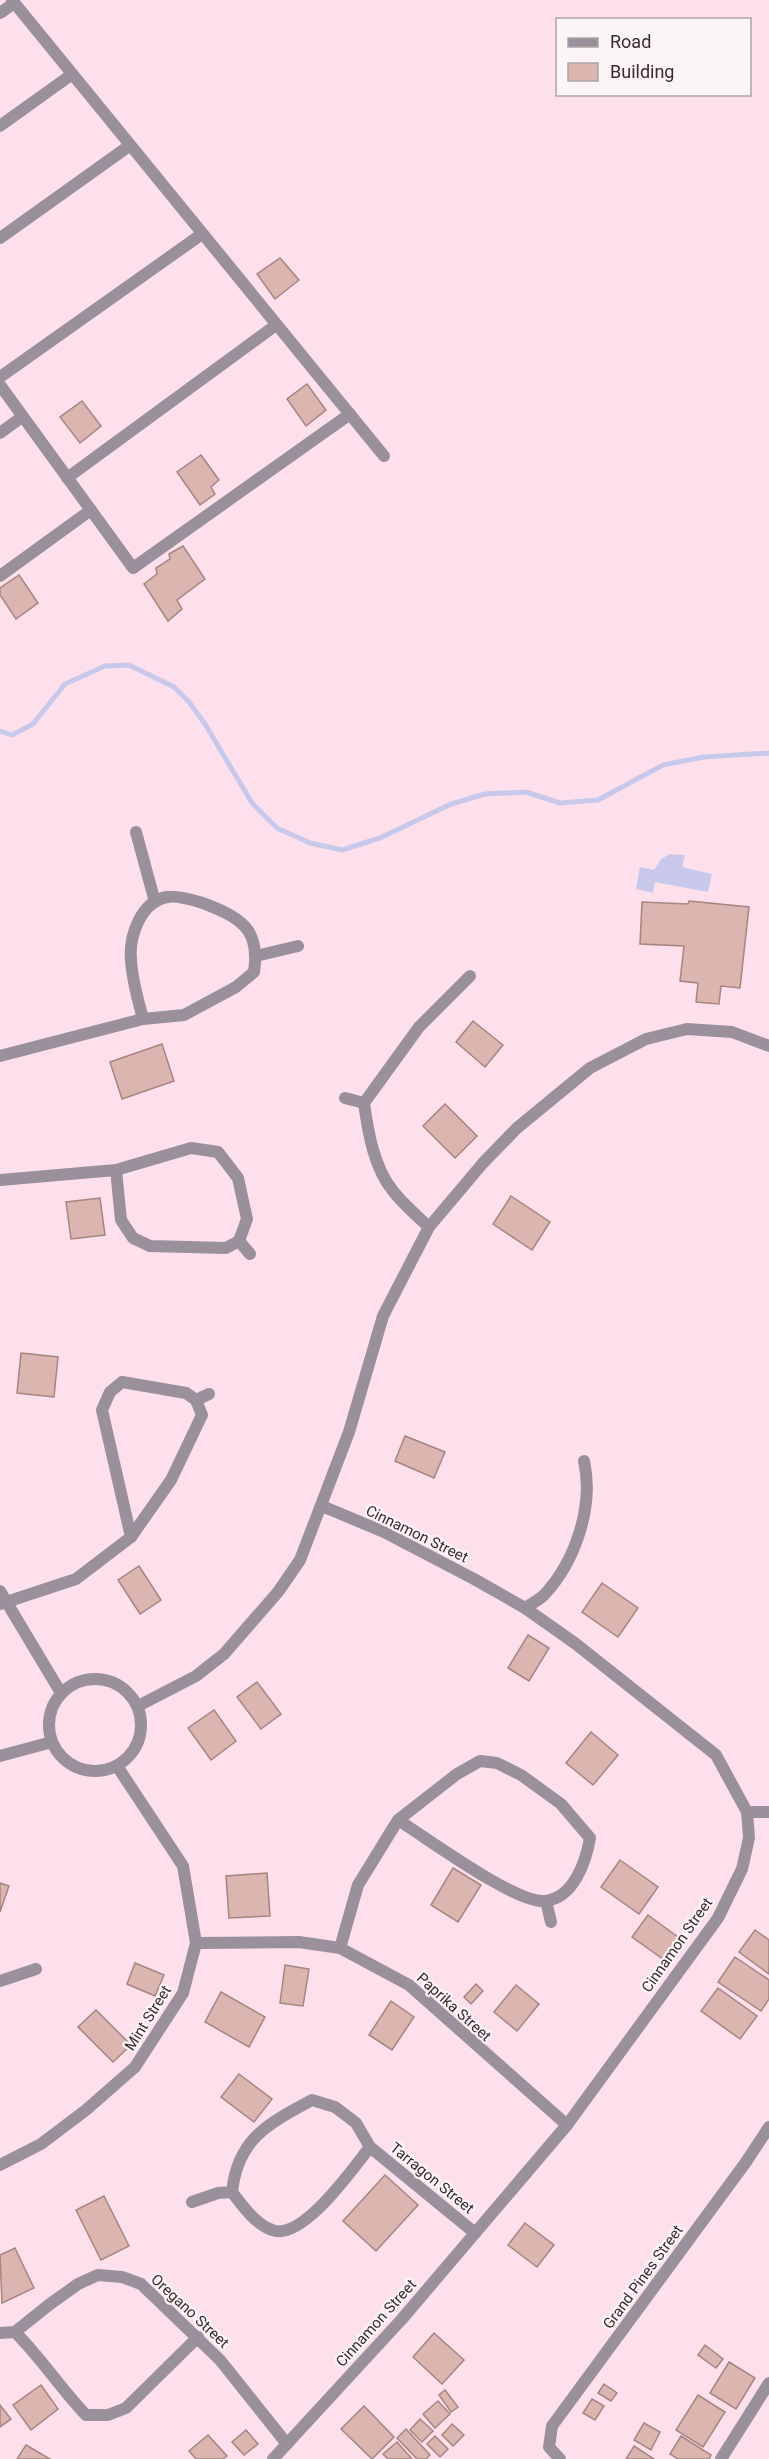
<svg xmlns="http://www.w3.org/2000/svg" width="769" height="2459" viewBox="0 0 769 2459" font-family="Roboto,sans-serif">
	<rect width="100%" height="100%" fill="#fee0ec"/>
	<path fill="#c8c9ea" d="M 670,854 L 685,855 L 682,867 L 712,874 L 708,892 L 655,882 L 653,893 L 636,889 L 640,867 L 654,870 L 661,859 Z"/>
	<g fill="none" stroke-linecap="round" stroke-linejoin="round">
		<path stroke="#c8c9ea" stroke-width="5" d="M 0,731 L 12,735 L 33,724 L 65,684 L 105,666 L 129,665 L 174,687 L 189,702 L 205,724 L 252,803 L 277,828 L 310,843 L 342,850 L 380,838 L 451,804 L 485,794 L 526,792 L 560,803 L 598,800 L 663,765 L 704,757 L 769,753"/>
	</g>
	<g fill="#dbb5af" stroke="#a88480" stroke-width="1.5">
		<path d="M 280,258 L 299,280 L 275,299 L 257,274 Z"/>
		<path d="M 307,384 L 326,410 L 306,426 L 287,399 Z"/>
		<path d="M 82,401 L 101,426 L 80,443 L 60,417 Z"/>
		<path d="M 201,455 L 219,480 L 211,487 L 215,494 L 200,505 L 177,472 Z"/>
		<path d="M 183,546 L 205,579 L 177,600 L 182,609 L 168,621 L 144,584 L 157,574 L 156,568 L 170,559 L 169,554 Z"/>
		<path d="M 19,575 L 38,603 L 16,619 L 0,595 L 0,588 Z"/>
		<path d="M 689,901 L 749,907 L 740,988 L 721,986 L 719,1004 L 696,1002 L 698,983 L 680,981 L 684,946 L 640,944 L 642,902 L 688,904 Z"/>
		<path d="M 473,1021 L 503,1045 L 485,1067 L 456,1042 Z"/>
		<path d="M 162,1044 L 174,1081 L 122,1099 L 110,1062 Z"/>
		<path d="M 445,1104 L 477,1136 L 455,1158 L 423,1126 Z"/>
		<path d="M 511,1196 L 550,1222 L 532,1250 L 493,1224 Z"/>
		<path d="M 100,1198 L 105,1235 L 71,1239 L 66,1202 Z"/>
		<path d="M 21,1353 L 58,1357 L 54,1397 L 17,1393 Z"/>
		<path d="M 405,1436 L 445,1452 L 434,1478 L 395,1461 Z"/>
		<path d="M 139,1566 L 161,1600 L 140,1614 L 118,1580 Z"/>
		<path d="M 602,1583 L 638,1608 L 618,1637 L 582,1612 Z"/>
		<path d="M 528,1635 L 549,1648 L 529,1681 L 508,1668 Z"/>
		<path d="M 257,1682 L 281,1714 L 261,1729 L 237,1697 Z"/>
		<path d="M 214,1710 L 236,1741 L 211,1760 L 188,1728 Z"/>
		<path d="M 591,1732 L 618,1755 L 593,1785 L 566,1763 Z"/>
		<path d="M 620,1860 L 658,1887 L 639,1914 L 601,1887 Z"/>
		<path d="M 453,1868 L 481,1885 L 458,1922 L 431,1905 Z"/>
		<path d="M 267,1873 L 270,1916 L 229,1918 L 226,1876 Z"/>
		<path d="M 0,1883 L 9,1886 L 0,1912 Z"/>
		<path d="M 648,1915 L 682,1940 L 667,1962 L 632,1937 Z"/>
		<path d="M 755,1930 L 769,1940 L 769,1974 L 739,1952 Z"/>
		<path d="M 735,1957 L 769,1980 L 769,1999 L 761,2011 L 718,1982 Z"/>
		<path d="M 135,1963 L 164,1975 L 155,1996 L 127,1984 Z"/>
		<path d="M 285,1965 L 309,1969 L 303,2006 L 280,2003 Z"/>
		<path d="M 476,1984 L 483,1991 L 471,2004 L 464,1997 Z"/>
		<path d="M 516,1985 L 539,2004 L 517,2031 L 494,2012 Z"/>
		<path d="M 718,1988 L 757,2016 L 740,2039 L 701,2011 Z"/>
		<path d="M 221,1992 L 265,2017 L 249,2047 L 205,2022 Z"/>
		<path d="M 391,2001 L 414,2017 L 392,2050 L 369,2035 Z"/>
		<path d="M 96,2010 L 131,2045 L 113,2062 L 78,2027 Z"/>
		<path d="M 239,2074 L 272,2099 L 254,2122 L 221,2097 Z"/>
		<path d="M 385,2175 L 418,2205 L 376,2251 L 343,2221 Z"/>
		<path d="M 104,2196 L 129,2246 L 101,2260 L 76,2210 Z"/>
		<path d="M 525,2223 L 554,2245 L 537,2267 L 508,2245 Z"/>
		<path d="M 15,2248 L 34,2288 L 2,2303 L 0,2255 Z"/>
		<path d="M 434,2333 L 464,2360 L 442,2384 L 413,2357 Z"/>
		<path d="M 705,2345 L 723,2359 L 716,2368 L 698,2355 Z"/>
		<path d="M 729,2362 L 755,2378 L 736,2409 L 710,2393 Z"/>
		<path d="M 604,2384 L 617,2393 L 611,2401 L 598,2393 Z"/>
		<path d="M 41,2385 L 58,2409 L 31,2430 L 13,2405 Z"/>
		<path d="M 445,2390 L 458,2407 L 451,2412 L 439,2395 Z"/>
		<path d="M 698,2395 L 725,2412 L 703,2447 L 676,2430 Z"/>
		<path d="M 592,2399 L 604,2406 L 595,2420 L 583,2413 Z"/>
		<path d="M 438,2401 L 450,2414 L 435,2428 L 423,2414 Z"/>
		<path d="M 0,2405 L 11,2419 L 0,2427 Z"/>
		<path d="M 364,2406 L 394,2437 L 372,2459 L 341,2429 Z"/>
		<path d="M 420,2419 L 433,2431 L 422,2442 L 410,2430 Z"/>
		<path d="M 644,2423 L 660,2432 L 651,2450 L 634,2440 Z"/>
		<path d="M 452,2424 L 464,2435 L 453,2446 L 442,2435 Z"/>
		<path d="M 406,2429 L 430,2455 L 426,2459 L 417,2459 L 397,2438 Z"/>
		<path d="M 246,2430 L 258,2444 L 244,2455 L 232,2442 Z"/>
		<path d="M 208,2435 L 227,2456 L 223,2459 L 196,2459 L 189,2451 Z"/>
		<path d="M 435,2436 L 448,2449 L 440,2457 L 427,2444 Z"/>
		<path d="M 681,2436 L 711,2455 L 709,2459 L 678,2459 L 670,2454 Z"/>
		<path d="M 397,2442 L 412,2459 L 388,2459 L 383,2454 Z"/>
		<path d="M 26,2445 L 50,2459 L 17,2459 Z"/>
		<path d="M 634,2446 L 654,2459 L 626,2459 Z"/>
	</g>
	<g fill="none" stroke-linecap="round" stroke-linejoin="round">
		<g stroke="#99909c" stroke-width="12">
			<path d="M 12,0 L 384,456"/>
			<path d="M 0,13 L 14,3"/>
			<path d="M 0,126 L 71,75"/>
			<path d="M 0,238 L 129,146"/>
			<path d="M 0,377 L 202,234"/>
			<path d="M 0,385 L 133,568 L 350,414"/>
			<path d="M 0,433 L 22,417"/>
			<path d="M 67,478 L 276,325"/>
			<path d="M 0,576 L 91,510"/>
			<path d="M 136,832 L 155,902"/>
			<path d="M 256,956 L 298,946"/>
			<path d="M 0,1056 L 143,1019 L 184,1015 L 236,987 L 254,972 C 256,959 256,944 249,932 C 240,917 218,909 203,903 C 193,900 177,895 167,897 C 140,902 129,937 131,960 C 132,980 138,1000 143,1019"/>
			<path d="M 345,1098 L 364,1103"/>
			<path d="M 116,1170 L 121,1220 L 133,1238 L 150,1246 L 226,1248 L 239,1241"/>
			<path d="M 0,1180 L 116,1170 L 191,1148 L 218,1152 L 238,1178 L 247,1219 L 239,1241"/>
			<path d="M 429,1227 C 417,1216 403,1204 393,1191 C 374,1168 368,1132 364,1103 L 419,1027 L 470,976"/>
			<path d="M 239,1241 L 250,1254"/>
			<path d="M 122,1382 L 186,1393 L 196,1400 L 202,1415 L 171,1480 L 131,1537 L 102,1410 L 110,1392 Z"/>
			<path d="M 196,1400 L 209,1394"/>
			<path d="M 0,1591 L 61,1693"/>
			<path d="M 0,1604 L 76,1579 L 131,1537"/>
			<path d="M 525,1608 C 531,1604 539,1600 544,1595 C 576,1561 594,1505 584,1461"/>
			<circle cx="95" cy="1725" r="46"/>
			<path d="M 138,1706 L 196,1676 L 224,1654 L 278,1592 L 300,1560 L 349,1432 L 383,1316 L 429,1227 L 483,1163 L 517,1128 L 590,1068 L 646,1039 L 687,1029 L 732,1032 L 769,1046"/>
			<path d="M 0,1756 L 52,1742"/>
			<path d="M 747,1812 L 769,1812"/>
			<path d="M 546,1901 L 551,1922"/>
			<path d="M 196,1943 L 299,1942 L 340,1948 L 409,1985 L 567,2125"/>
			<path d="M 340,1948 L 358,1885 L 398,1820 L 457,1774 L 480,1761 L 497,1763 L 521,1775 L 561,1804 L 590,1838 C 586,1861 574,1898 545,1901 C 516,1904 427,1838 398,1820"/>
			<path d="M 0,1981 L 36,1969"/>
			<path d="M 0,2165 L 41,2144 L 86,2110 L 135,2067 L 183,1993 L 196,1943 L 183,1866 L 117,1766"/>
			<path d="M 232,2192 C 242,2205 255,2224 272,2230 C 302,2242 353,2168 370,2147"/>
			<path d="M 192,2202 L 218,2193 L 232,2192 C 238,2138 268,2124 312,2100 L 335,2107 L 356,2123 L 370,2147 L 475,2233"/>
			<path d="M 15,2332 L 50,2304 L 78,2284 L 98,2275 L 122,2277 L 141,2284 L 220,2360 L 287,2444"/>
			<path d="M 0,2333 L 15,2332 C 41,2358 61,2389 86,2415 L 108,2415 L 126,2408 L 198,2337"/>
			<path d="M 273,2459 L 402,2319 L 567,2125 L 718,1918 L 742,1869 L 749,1838 L 747,1812 L 716,1755 L 576,1644 L 525,1608 L 474,1579 L 384,1532 L 322,1506"/>
			<path d="M 560,2459 L 549,2447 L 552,2426 L 746,2162 L 769,2127"/>
			<path d="M 721,2459 L 769,2383"/>
		</g>
	</g>
	<g text-anchor="middle" stroke-width="4.5" stroke-linejoin="round" paint-order="stroke">
		<g font-size="15" fill="#392b30" stroke="#fcf5f7">
			<text transform="translate(417 1534) rotate(26)" y="5">Cinnamon Street</text>
			<text transform="translate(677 1945) rotate(-55)" y="5">Cinnamon Street</text>
			<text transform="translate(454 2007) rotate(42)" y="5">Paprika Street</text>
			<text transform="translate(148 2018) rotate(-58)" y="5">Mint Street</text>
			<text transform="translate(432 2178) rotate(39)" y="5">Tarragon Street</text>
			<text transform="translate(643 2277) rotate(-54)" y="5">Grand Pines Street</text>
			<text transform="translate(190 2311) rotate(43)" y="5">Oregano Street</text>
			<text transform="translate(376 2323) rotate(-48)" y="5">Cinnamon Street</text>
		</g>
	</g>
	<rect x="556" y="18" width="195" height="78" fill="#fcf5f7" stroke="#aea4a7" stroke-width="1.5"/>
	<rect x="568" y="38" width="30" height="9" fill="#99909c" stroke="#aea4a7" stroke-width="1.5"/>
	<text x="610" y="48" font-size="18" fill="#392b30">Road</text>
	<rect x="568" y="63" width="30" height="18" fill="#dbb5af" stroke="#aea4a7" stroke-width="1.5"/>
	<text x="610" y="78" font-size="18" fill="#392b30">Building</text>
</svg>
